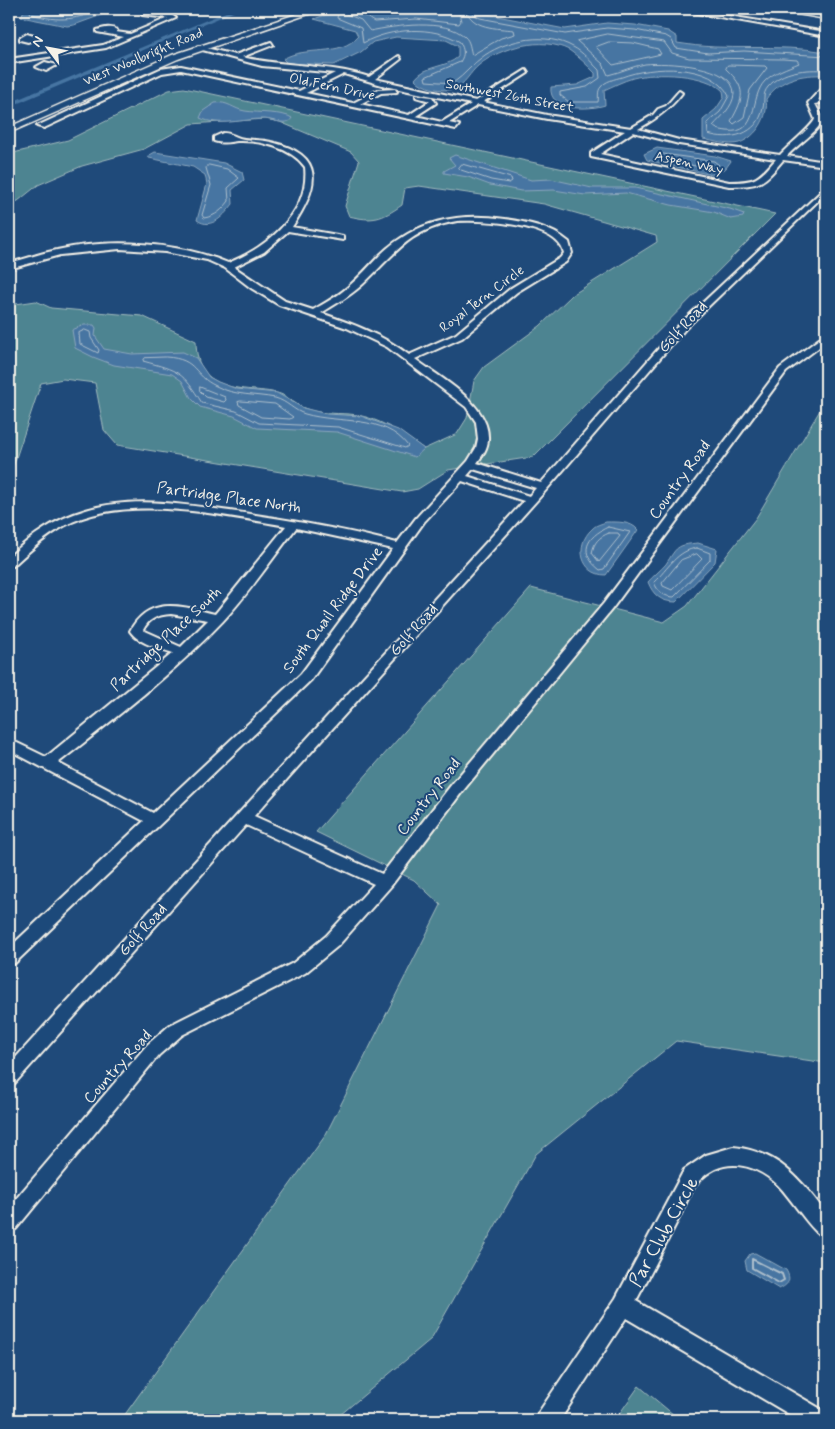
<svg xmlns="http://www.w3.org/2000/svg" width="835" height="1429" viewBox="0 0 835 1429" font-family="Mynerve,sans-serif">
<rect width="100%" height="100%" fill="#1f4a7a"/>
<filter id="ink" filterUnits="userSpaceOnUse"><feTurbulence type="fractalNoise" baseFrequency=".02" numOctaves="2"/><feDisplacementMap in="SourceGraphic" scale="10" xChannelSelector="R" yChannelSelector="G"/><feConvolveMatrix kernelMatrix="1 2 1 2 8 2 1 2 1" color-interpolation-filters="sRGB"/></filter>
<g filter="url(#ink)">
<g fill="#4e8491" stroke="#a1babc">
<path d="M184 88 775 214 533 457 448 470 418 489 402 492 117 445 104 430 95 383 63 379 41 383 9 479V305L36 301 51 308 142 316 196 341C196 354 199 370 211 378 231 392 255 388 277 393 287 395 294 404 304 408 319 414 333 413 349 414 377 416 401 433 424 449L457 434 467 418 474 381 484 367 540 326 572 295 657 242 656 236 544 204 419 186 405 188 402 205C382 219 373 222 349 216L345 206 359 161 351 152 280 122 265 119 191 124 144 149 82 166 38 185 18 201 9 204V154L68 140 169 90Z"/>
<path d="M826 400V1063L676 1041 536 1154 431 1339 334 1420H121L325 1136 441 905 414 880 316 832 531 588 664 622 687 606 756 518Z"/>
<path d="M639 1386 680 1420H615Z"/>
</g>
<g fill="#4675a2" stroke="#8ca7be">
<path d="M28 9H118L74 25 67 26 21 17 24 10Z"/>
<path d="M341 9H473L481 13 565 29 607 23 635 25 668 31 677 37V43C726 52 777 43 826 52V75C801 74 781 78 766 99 769 116 757 137 739 143 729 146 713 141 703 139V120L716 109 724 97 723 91C706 73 656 72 633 78 623 81 613 86 604 90L605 105C590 110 548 112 551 87L577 85 595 77V73C587 65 578 56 569 50 542 36 501 47 479 65 470 72 465 85 454 89 443 92 422 88 415 79 425 65 446 68 458 57V46L446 40 396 37 373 42 361 52 334 65 287 63 283 59C306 45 340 58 358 36L355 30 314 19Z"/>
<path d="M215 103C228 101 233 109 245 111 257 113 284 112 292 118 290 121 290 121 286 122 278 123 271 119 263 119 243 119 219 127 200 118L203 111Z"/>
<path d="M657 148 715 156 731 161 726 168 712 175 647 160 644 154Z"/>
<path d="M155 152 224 163 242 172 244 180 232 190 233 204C225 214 212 231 197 220L207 184 205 175 193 167 149 158 148 156Z"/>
<path d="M455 155 531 180 551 179 592 188H635L730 209 744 214 743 217 731 219 714 212 671 205 626 193 585 195 554 190 521 191 490 185 468 177 444 173V171L455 165 449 158Z"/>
<path d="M84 325H94L96 328 95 336 104 349 132 354 183 352 196 358 209 377 218 382 237 389 277 393 303 408 327 414 361 416 398 430 424 449 415 457 337 432 257 428 234 416 200 407 191 398 182 381 172 374 114 365 93 357 75 348 72 330Z"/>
<path d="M606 522C617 522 631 521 638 530L606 575C581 575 574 545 592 529 595 525 601 524 606 522Z"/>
<path d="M698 543 717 549 715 562 676 602C661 602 653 595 648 582 653 576 661 570 666 564 677 547 676 545 698 543Z"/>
<path d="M755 1253 786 1270C792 1280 788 1285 779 1289L747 1270 745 1261 750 1254Z"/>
</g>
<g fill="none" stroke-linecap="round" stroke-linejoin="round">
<g stroke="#aebfcc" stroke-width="1">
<path d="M29 9 31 14C62 23 75 19 105 9"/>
<path d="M36 9 67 15 87 9"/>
<path d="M339 9 337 18 361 28 363 43C391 28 432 25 460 42 464 50 465 54 460 62L425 77 426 81 453 83C465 75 473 63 485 55 509 39 547 32 573 47 583 52 591 62 599 70L600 78 587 87 560 92V95L569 102H598C599 97 597 91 601 87 605 81 615 79 622 77 651 66 713 62 729 96L720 112 707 123 708 134C730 141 758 135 763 108 765 100 762 94 768 87 782 70 806 69 826 70"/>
<path d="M346 9V14L361 20 370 31C394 26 446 18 465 37 470 41 470 49 472 55L501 38 515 34 514 30C497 28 471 29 466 9"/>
<path d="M354 9 374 22 416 19 459 24 461 21 458 9"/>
<path d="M472 9 473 14 480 18 565 34 607 28 635 30 666 36 671 39 676 48 708 53 744 51 826 56"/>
<path d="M608 34 664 42 672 53 689 58 783 59 797 60 799 63C787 68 774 72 765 81 749 97 760 135 727 131 721 130 717 130 713 126 721 117 733 107 734 94 735 64 665 62 645 64 633 66 621 72 608 75L603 64 577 41Z"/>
<path d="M609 42 633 43 658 49 661 54 613 65 596 47Z"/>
<path d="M728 65 765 66 767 68 750 90 744 117 734 124 731 121C744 98 747 88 726 69Z"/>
<path d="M663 154 714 161 719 165 710 169 662 159 660 156Z"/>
<path d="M462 164 511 178 512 181 509 183 491 180 461 170 459 168Z"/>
<path d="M209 165 227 169 239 178 228 188 229 201C222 210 216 216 204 218L202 215 211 185 206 168Z"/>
<path d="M85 330 90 332 91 338 99 350 98 353 80 344 79 333Z"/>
<path d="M166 357C199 359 192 375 216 386 235 396 255 394 275 398 287 401 294 411 305 414 339 424 384 414 408 446L405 448 338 427 259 423 236 411 202 403C182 371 179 371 143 361L145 358Z"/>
<path d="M200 387 225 397 226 400 224 402 206 397 200 391Z"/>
<path d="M241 401 275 404 293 417 290 419 261 417 239 405 238 402Z"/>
<path d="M608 527 630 532 604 569 600 570C578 553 586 537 608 527Z"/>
<path d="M609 533H618L620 536 599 562 592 553C594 542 599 537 609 533Z"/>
<path d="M697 548 710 553V560L674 597C664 597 657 591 654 582 668 569 677 550 697 548Z"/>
<path d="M697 554 702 559 672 590 663 586 662 583 681 560Z"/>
</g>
<path stroke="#aebfcc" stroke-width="2" d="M752 1259 782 1274 784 1280 779 1283 752 1268Z"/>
<path fill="#4675a2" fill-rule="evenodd" d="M233 9H240L9 107V103Z"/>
<g stroke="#f4f1e8" stroke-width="4">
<g id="minor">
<path d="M675 9H687L826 32V36Z"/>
<path d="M821 9H826V11L822 10Z"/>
<path d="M154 10 170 14 176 18 106 48 9 63V59L103 45 124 37 97 32V30C104 28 111 26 117 30L116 32 130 34 168 18 142 15Z"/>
<path d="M27 34 37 37 38 38 28 42 20 40V38Z"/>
<path d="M271 42 273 45 242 57C284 67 328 64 369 77L399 56 401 59 375 79 476 101 526 70 528 73 483 102 547 115 631 128 653 115 658 109 666 106 679 91 682 93C670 109 656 119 638 129L679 140 780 155C788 146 813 126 815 119L808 103 819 91 826 88V92L818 100 826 98V102L815 104 823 119C819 131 797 145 787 156L826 162V166L783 160C763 184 761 186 729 186L591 157V153L625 131 547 119 478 105 449 123 459 125 456 129 181 70 162 73 44 128 37 126 160 69 181 66 299 91 335 73 262 66 195 48 198 46 235 55ZM344 74 389 87 471 104 442 122 416 116 436 103 432 97 416 95V97L430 101 409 115 360 104 381 93 397 92 395 89 378 90 353 103 306 93ZM633 132 679 144 776 159C759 179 756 182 729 182L600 154Z"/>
<path d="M45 62 57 65 46 71 36 67Z"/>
<path d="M9 122 20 127 16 129 9 126Z"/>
<path d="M223 133C229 133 232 135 237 137 246 141 261 139 271 142 327 155 319 187 292 227L343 236V240L288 231 264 252 234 267 285 301 313 310C325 303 338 296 348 287 360 277 370 265 381 254 416 221 457 212 505 219 527 222 551 227 569 242L572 253 566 262 517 292 462 338 415 359C440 378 490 404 488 439 488 448 482 456 477 463L541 483 680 324 826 187V193L686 328 547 489 254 816 382 874 452 784 604 603 780 368 823 336 826 335V342L786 372 612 609 462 792 391 886 338 946 305 973 182 1035 159 1055 16 1229 9 1232V1207L147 1045 170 1025 293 963 326 936 374 884 246 825 15 1083 9 1085V1065L524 501 462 481 424 522 311 680 15 963 9 965V948L144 821 9 750V739L46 757 173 653C159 648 139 644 130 631 149 595 182 606 215 614L286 526C221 515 125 493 64 526 45 537 29 551 13 566L9 567V557C32 535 55 519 86 510 134 495 188 505 237 512 291 520 344 529 397 543L416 518 468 461 476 448 478 439 476 422 466 407 387 347 347 328 279 305 251 288 225 268 207 260 165 252 120 249 60 255 9 269V263C25 259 41 253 57 250 110 238 178 242 228 263 266 248 310 213 305 167 292 148 260 140 237 141 229 142 223 144 214 141V137ZM457 221C482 220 557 223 564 253L560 258 511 288 456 334 409 355C383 335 353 324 321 313 336 304 350 296 363 284 396 253 408 230 457 221ZM473 469 536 488 529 496 467 476ZM296 528 393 549 301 674 153 813 58 763C115 718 173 674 223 621 250 592 272 559 296 528ZM171 614 208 620 181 647 143 630C149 618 158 615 171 614Z"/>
<path d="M733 1147C778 1151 800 1179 826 1213V1239C813 1234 791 1198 778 1185 755 1163 722 1155 698 1182 690 1191 685 1206 680 1216 665 1245 651 1273 636 1301L826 1412V1420H799L626 1318 560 1420H536L539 1412 616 1298 684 1170 706 1155Z"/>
</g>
</g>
<g stroke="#f4f1e8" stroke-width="3">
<g id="major">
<path d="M312 9H323L178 59 9 133V127L172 55Z"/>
<path d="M769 9H786L826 15V19Z"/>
</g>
</g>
<use href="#minor" fill="#1f4a7a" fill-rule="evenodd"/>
<use href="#major" fill="#1f4a7a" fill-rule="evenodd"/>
</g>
</g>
<g text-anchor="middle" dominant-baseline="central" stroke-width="4" stroke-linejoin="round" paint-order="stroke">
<g font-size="14" fill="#f4f1e8" stroke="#1f4a7a">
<text transform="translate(143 57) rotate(-23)">West Woolbright Road</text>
<text transform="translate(332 87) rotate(12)">Old Fern Drive</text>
<text transform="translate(510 96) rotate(11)">Southwest 26th Street</text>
<text transform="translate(689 163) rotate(12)">Aspen Way</text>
<text transform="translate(482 299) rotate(-37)">Royal Tern Circle</text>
</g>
<g font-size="16" fill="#f4f1e8" stroke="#1f4a7a">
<text transform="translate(683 327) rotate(-47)">Golf Road</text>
<text transform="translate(680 480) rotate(-54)">Country Road</text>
<text transform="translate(229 498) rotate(8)">Partridge Place North</text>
<text transform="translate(333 610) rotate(-53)">South Quail Ridge Drive</text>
<text transform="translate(414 630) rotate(-48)">Golf Road</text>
<text transform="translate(166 639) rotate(-43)">Partridge Place South</text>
<text transform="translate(429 797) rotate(-52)">Country Road</text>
<text transform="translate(143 930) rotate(-48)">Golf Road</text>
<text transform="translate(118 1067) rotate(-48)">Country Road</text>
</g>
<g font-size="19" fill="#f4f1e8" stroke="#1f4a7a">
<text transform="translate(664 1232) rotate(-61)">Par Club Circle</text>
</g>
</g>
<rect width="835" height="1429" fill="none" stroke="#1f4a7a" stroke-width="30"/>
<rect x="15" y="15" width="805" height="1399" fill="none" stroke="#f4f1e8" stroke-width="2" filter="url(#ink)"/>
<g transform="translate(48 48) rotate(302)" stroke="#1f4a7a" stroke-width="4" paint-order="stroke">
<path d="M0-4L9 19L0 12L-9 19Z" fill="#f4f1e8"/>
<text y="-8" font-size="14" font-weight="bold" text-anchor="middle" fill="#f4f1e8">N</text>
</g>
</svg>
